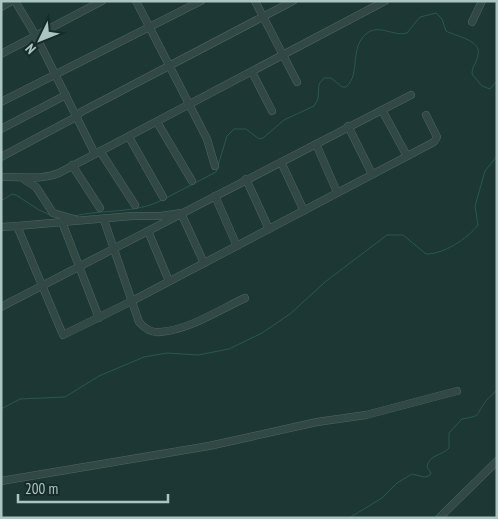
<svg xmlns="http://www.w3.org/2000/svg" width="498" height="519" viewBox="0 0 498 519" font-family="'PT Sans Narrow',sans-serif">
<rect width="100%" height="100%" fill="#1d3734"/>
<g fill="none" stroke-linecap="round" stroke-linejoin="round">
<g stroke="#295851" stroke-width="1">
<path d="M166 198 216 172 227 136 234 129H246L259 139 263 138 284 120 314 106 318 99 319 84 324 78H331L342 87H346C361 74 349 49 366 34 379 23 393 37 407 33L420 17 436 13 442 19 446 31C455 36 482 40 478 55 477 62 472 66 472 74L482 86 490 89 497 81"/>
<path d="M1 201 12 194 16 195 39 210 52 216"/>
<path d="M74 216C103 209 136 214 162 200"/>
<path d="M1 409 20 399 65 397 99 376 144 357 167 353 198 355 229 349 262 333 290 314 325 282 387 235H403L426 254C444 254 467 239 478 225L475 206 485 171 497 156"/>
<path d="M349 518 382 498 397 483 412 474 424 477 429 476 431 473 427 467C429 454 442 456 449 448V433L462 419C484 415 474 416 486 401 489 397 493 394 497 390"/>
</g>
<g stroke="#4f6663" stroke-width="8">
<g id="minor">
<path d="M15 1 36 36 95 154"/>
<path d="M136 1 207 139 215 166"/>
<path d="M255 1 297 82"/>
<path d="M1 7 12 1"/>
<path d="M472 22 482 1"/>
<path d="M1 54 102 1"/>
<path d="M252 72 272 111"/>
<path d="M1 102 201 1"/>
<path d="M382 110 407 156"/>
<path d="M157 122 192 181"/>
<path d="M348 126 372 174"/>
<path d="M1 129 66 95"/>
<path d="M129 137 163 197"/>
<path d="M316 144 337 192"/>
<path d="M100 151 135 205"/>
<path d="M1 157 76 117 81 112 293 1"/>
<path d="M281 162 304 211"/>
<path d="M72 165 100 208"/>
<path d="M1 177C21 176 39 181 59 173L385 1"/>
<path d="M246 179 269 229"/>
<path d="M25 180 36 187 53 213 74 219"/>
<path d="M215 196 237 246"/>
<path d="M104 220 139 322C144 328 152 333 160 332 189 330 219 310 245 298"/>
<path d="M62 222 99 318"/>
<path d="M17 226 132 216H161L181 213 204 263"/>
<path d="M1 227 17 226 63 335 132 301 434 142 437 137 426 115"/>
<path d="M148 231 169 281"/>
<path d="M1 307 411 95"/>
<path d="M1 481 209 446 317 422 366 415 457 391"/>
<path d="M439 518 497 461"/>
</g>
</g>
<use href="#minor" stroke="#314845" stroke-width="7"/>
</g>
<rect width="498" height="519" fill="none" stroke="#abc5c3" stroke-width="5"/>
<g transform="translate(40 40) rotate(227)" stroke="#172c29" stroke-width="4" paint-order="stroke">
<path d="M0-4L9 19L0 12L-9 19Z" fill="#abc5c3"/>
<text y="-8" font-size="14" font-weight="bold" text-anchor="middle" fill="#abc5c3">N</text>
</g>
<path d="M18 494v8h150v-8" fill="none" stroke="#abc5c3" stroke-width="2.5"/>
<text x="25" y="494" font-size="15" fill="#abc5c3" stroke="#172c29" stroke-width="4" paint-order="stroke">200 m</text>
</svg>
